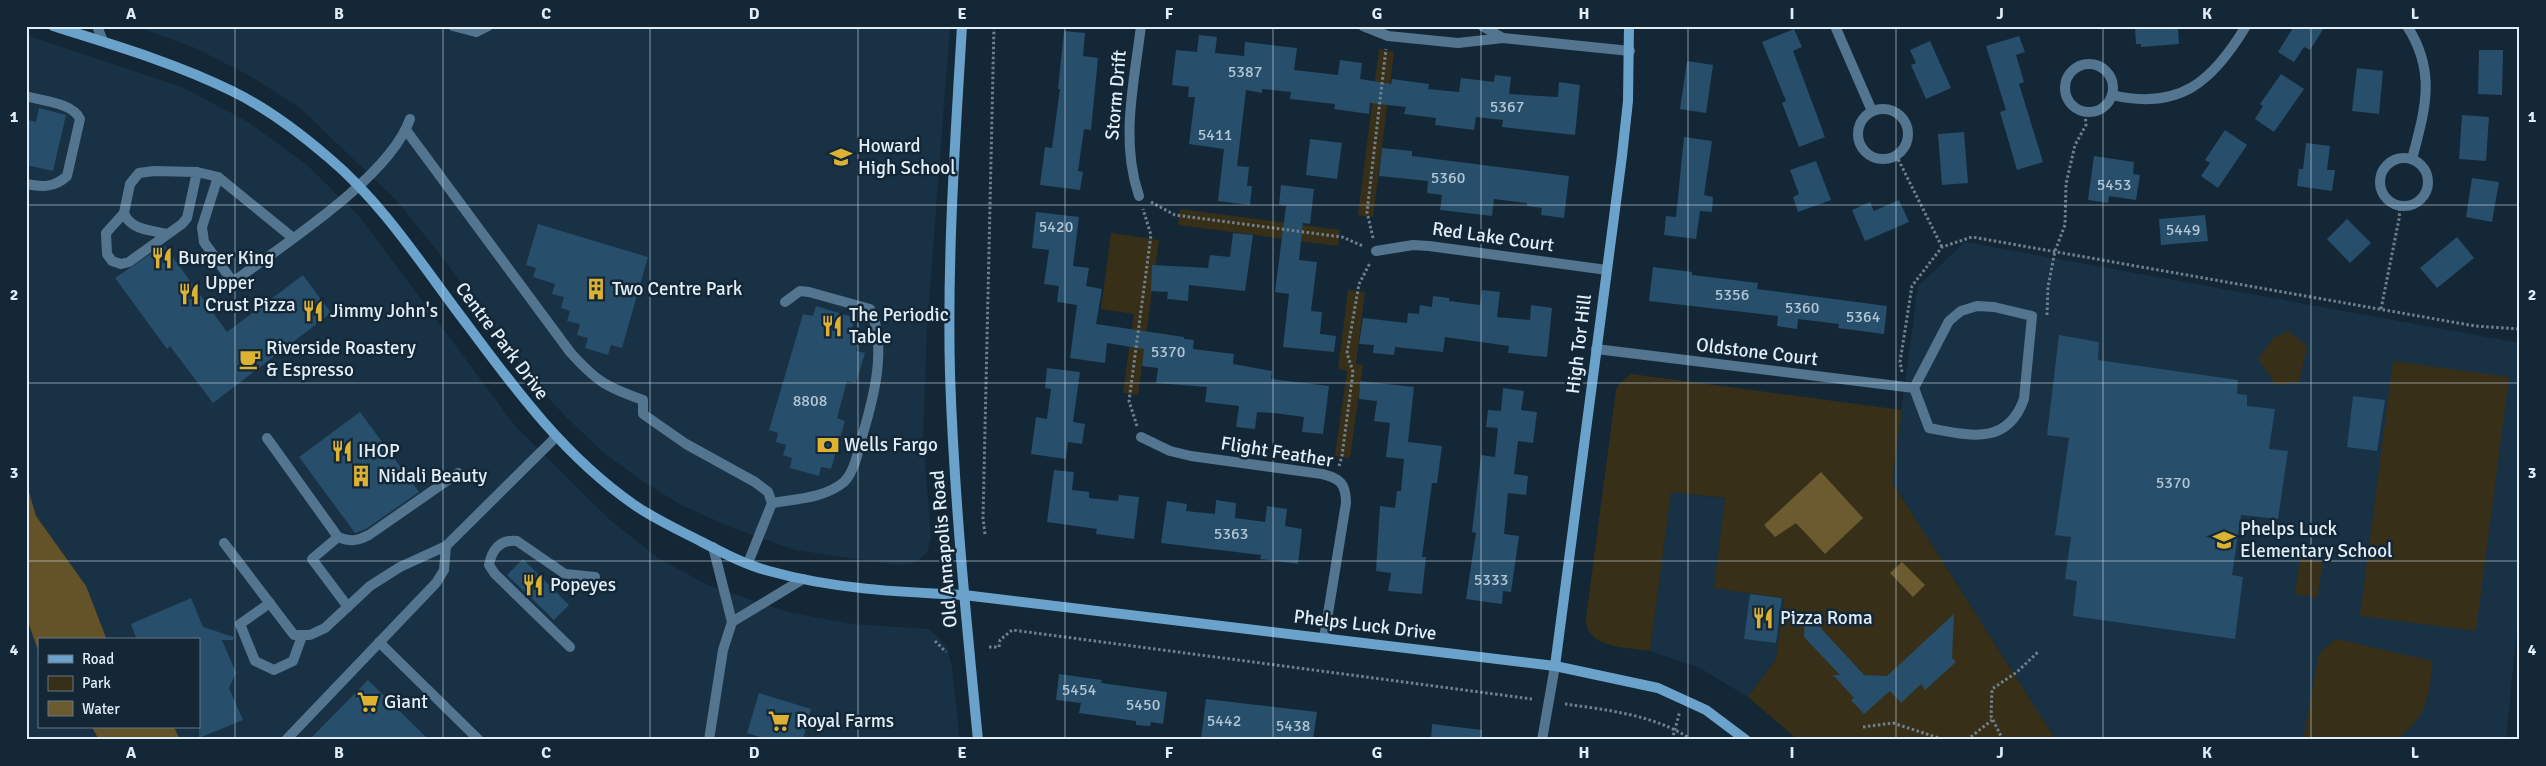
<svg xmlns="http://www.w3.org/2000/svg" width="2546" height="766" viewBox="0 0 2546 766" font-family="Signika,sans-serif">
<rect width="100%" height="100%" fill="#142736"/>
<g fill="#183144" fill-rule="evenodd">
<path d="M135 26H950L927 328 923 437 931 538 927 552 915 563 897 565 795 550 733 528 683 506 642 481 604 453 566 417 534 382 439 253 395 199 299 107 250 76 195 48Z"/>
<path d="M26 35 182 87 248 122 307 165 360 217 516 427 609 519 658 558 708 585 788 612 852 624 928 629 939 638 948 650 952 668 960 740H26ZM39 640H199V727H39Z"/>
<path d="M1965 242 2520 343V597L2506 740H2056L1892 482 1918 286Z"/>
<path d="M1671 491 1726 499 1714 588 1784 598 1776 659 1748 697 1698 667 1650 651Z"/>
</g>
<g fill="#382f18">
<path d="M1379 49 1394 52 1373 217 1358 215Z"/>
<path d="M1180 209 1340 230 1338 246 1178 225Z"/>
<path d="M1111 233 1159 240 1138 395 1123 393 1134 314 1101 309Z"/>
<path d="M1348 290 1365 292 1356 364 1363 365 1350 458 1335 456 1347 371 1338 369Z"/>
<path d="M2288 331 2307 346 2299 382 2276 385 2258 359 2273 338Z"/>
<path d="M2393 361 2509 377 2476 631 2360 616Z"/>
<path d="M1631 374 1902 410 1892 482 2056 740H1798L1748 697 1776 659 1784 598 1714 588 1725 498 1671 492 1650 651C1628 647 1586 649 1586 619L1616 390 1619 384Z"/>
<path d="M2300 558 2323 562 2317 598 2295 594Z"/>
<path d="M2336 639 2432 661C2430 696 2426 721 2394 740H2303L2319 653Z"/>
</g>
<g fill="#645328">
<path d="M26 482 36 516 86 586 107 640H39V653L26 616Z"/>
<path d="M92 727H174L180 740H99Z"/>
</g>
<g fill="#6c5b30">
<path d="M1821 472 1863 518 1825 554 1796 523 1775 537 1764 525Z"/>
<path d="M1902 562 1925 585 1913 597 1890 573Z"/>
</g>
<g fill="#274e6a">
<path d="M2135 26H2178L2179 44 2141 47V44H2136Z"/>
<path d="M2294 26H2325L2310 50 2304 47 2294 62 2278 52Z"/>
<path d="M1794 29 1802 47 1793 51 1825 137 1799 147 1782 103 1786 101 1762 42Z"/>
<path d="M1064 31 1085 33 1083 56 1098 58 1091 130 1084 129 1078 171 1083 172 1080 190 1040 185 1045 147 1052 148 1060 89H1058Z"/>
<path d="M1199 35 1217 37 1215 53 1244 56 1245 42 1297 48 1294 70 1338 75 1340 60 1362 63 1360 79 1391 84 1392 79 1429 84 1428 89 1459 92 1461 78 1494 82 1495 75 1511 77 1509 94 1558 97 1559 82 1580 85 1575 135 1502 127 1503 120 1476 117 1474 130 1435 125 1436 118 1404 114 1406 107 1370 103 1369 114 1334 109 1335 104 1290 99 1291 92 1262 89V93L1246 90 1237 166 1249 167 1247 186H1252L1250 205 1218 201 1224 149 1189 144 1195 97H1188L1189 87 1172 85 1176 50 1197 52Z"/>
<path d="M2019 36 2025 52 2016 55 2024 82 2019 84 2043 162 2017 170 2000 112 2006 110 1986 46Z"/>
<path d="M1930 41 1951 88 1926 99 1911 65 1916 63 1910 50Z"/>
<path d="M2479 50H2503L2502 95 2478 94Z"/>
<path d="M1687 61 1713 65 1706 113 1680 109Z"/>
<path d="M2357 68 2383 71 2379 114 2352 111Z"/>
<path d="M2281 74 2304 89 2274 132 2255 119 2263 106 2260 104Z"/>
<path d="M39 108 66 115 53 171 26 165V132L29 120 36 122Z"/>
<path d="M2462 115 2489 117 2486 161 2459 159Z"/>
<path d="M2225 130 2247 145 2218 188 2201 176 2210 163 2205 160Z"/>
<path d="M1964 132 1968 183 1942 185 1938 134Z"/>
<path d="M1684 137 1712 141 1704 195 1713 197 1712 212 1700 211 1696 239 1664 235 1666 216 1676 217Z"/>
<path d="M1310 139 1342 143 1337 179 1306 175Z"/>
<path d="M2306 143 2330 146 2327 170H2335L2332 191 2297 186 2299 169H2303Z"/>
<path d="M1382 148 1412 151V156L1569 176 1564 218 1541 215 1542 208 1527 206V203L1494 199 1492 216 1440 210 1442 195 1427 193 1428 181 1379 176Z"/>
<path d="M2094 156 2134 162 2133 174 2140 175 2136 200 2109 196 2108 203 2088 200Z"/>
<path d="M1816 161 1831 200 1798 212 1793 197 1799 194 1790 170Z"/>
<path d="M2472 178 2499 182 2492 222 2466 217Z"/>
<path d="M1281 185 1314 189 1310 224 1303 223 1299 260 1317 262 1311 311 1322 312 1320 334 1336 336 1334 352 1283 347 1289 294 1275 292 1286 206 1279 205Z"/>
<path d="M1899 200 1909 222 1865 241 1852 210 1870 202 1874 211Z"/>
<path d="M1036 212 1079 217 1073 266 1089 268 1086 286 1102 289 1096 324 1184 337V339L1194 340 1193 349 1234 354 1233 364 1272 371 1271 379 1329 386 1323 434 1302 432 1304 417 1274 413 1257 412 1255 429 1236 427 1239 406 1205 402 1207 387 1156 383 1158 368 1142 366 1144 349 1107 343 1105 363 1070 358 1077 305 1057 302 1059 286 1044 284 1049 250 1032 248Z"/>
<path d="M2205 215 2208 241 2161 245 2159 219Z"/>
<path d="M2347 219 2371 243 2350 263 2327 239Z"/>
<path d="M538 224 648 257 622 348 611 345 608 355 585 348 588 338 577 335 580 324 567 321 570 311 561 308 564 297 552 294 555 284 533 277 536 268 526 265Z"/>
<path d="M1233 233 1253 235 1245 291 1189 285 1188 301 1167 299 1168 292 1151 291 1152 265 1208 268 1210 255 1230 257Z"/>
<path d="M2457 237 2474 258 2437 288 2420 268Z"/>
<path d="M164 245 227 332 303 275 331 313 213 403 170 346 167 349 115 278Z"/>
<path d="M1653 267 1692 272V275L1758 283 1757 289 1887 306 1884 334 1838 328 1839 324 1798 319 1797 329 1777 326 1778 316 1649 301Z"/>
<path d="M1482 290 1500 292 1497 317 1530 320 1531 305 1552 308 1547 357 1508 353 1509 346 1445 337 1443 352 1395 347 1394 355 1373 353 1374 345 1359 344 1363 318 1407 323 1408 313 1419 314 1420 305 1432 307 1433 296 1449 298V301L1480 305Z"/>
<path d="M816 306 855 318 852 328 862 331 856 351 865 353 856 383 847 381 837 418 845 421 831 469 821 467 819 476 790 468 792 458 783 455 786 445 776 442 778 433 769 430 803 314 813 316Z"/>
<path d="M2059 335 2099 342 2098 360 2238 380 2237 394 2247 395V406L2275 409 2269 449 2288 451 2278 519 2241 515 2232 575 2243 577 2235 639 2073 616 2077 581 2065 579 2071 537 2055 535 2069 438 2047 435Z"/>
<path d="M1047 368 1080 372 1073 422 1085 424 1082 444 1068 442 1066 459 1031 454 1036 417 1047 419 1051 389 1045 388Z"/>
<path d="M1360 381 1414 387 1408 442 1442 446 1437 483H1432L1422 557H1426L1422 594 1388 591 1391 573 1376 571 1380 506 1395 508 1397 491H1401L1404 459 1386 457 1390 423 1374 421 1377 401 1359 399Z"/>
<path d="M1503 388 1524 391 1521 410 1537 412 1533 443 1518 441 1514 474 1528 476 1526 495 1508 493 1504 534 1519 536 1511 592 1503 591 1502 604 1466 599 1476 533 1472 532 1481 455 1495 457 1498 428 1486 427 1488 410 1501 411Z"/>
<path d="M2353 396 2385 400 2377 451 2347 447Z"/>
<path d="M360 412 419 492 366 529 355 533 299 457Z"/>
<path d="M1054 470 1074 472 1072 490 1089 492V498L1118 501 1119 495 1139 497 1134 539 1096 534 1097 529 1047 522Z"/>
<path d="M1216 500 1236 503 1235 518 1265 522 1267 506 1287 509 1285 526 1302 529 1298 564 1260 559 1261 555 1161 543 1167 501 1187 504 1186 511 1215 514Z"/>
<path d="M523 559 569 605 554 620 507 575Z"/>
<path d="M1750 594 1782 598 1776 643 1744 639Z"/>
<path d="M191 598 203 627 234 637 233 640H222L236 673 229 688 243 720 199 738V640H137L131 624Z"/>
<path d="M1805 611 1864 675 1887 676 1954 614 1952 658 1956 662 1925 690 1921 684 1901 703 1890 691 1864 714 1851 700 1854 698 1833 675H1840L1804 637Z"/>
<path d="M1059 674 1102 680 1101 683 1167 692 1163 724 1151 722 1150 726 1136 725V721L1079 713 1081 703 1056 700Z"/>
<path d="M368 680 429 740H309Z"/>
<path d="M759 693 811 709 803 740H770L747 733Z"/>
<path d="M1206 699 1317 712 1313 740 1201 738Z"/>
<path d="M1432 724 1482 730V740H1431Z"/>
</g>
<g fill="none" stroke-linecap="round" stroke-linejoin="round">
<g stroke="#70808d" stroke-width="3" stroke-dasharray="2.5 2.5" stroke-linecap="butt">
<path d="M1896 155 1942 247"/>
<path d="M1151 202 1175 215 1342 237 1363 246"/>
<path d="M1373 238 1367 212 1386 49"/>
<path d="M2381 309 2399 219 2400 206"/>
<path d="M2047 315 2048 287 2055 251 2065 225 2066 184 2075 145 2086 125 2085 111"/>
<path d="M1902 372 1900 362 1912 286 1942 247 1972 237 2475 326 2520 329"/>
<path d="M1137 426 1129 401 1151 235 1143 209"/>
<path d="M1339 466 1342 456 1353 372 1347 353 1359 284 1370 263"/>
<path d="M985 534 983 519 994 26"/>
<path d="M935 641 946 652"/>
<path d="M989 647H999L1000 640 1012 630 1532 699"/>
<path d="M1565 704C1607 710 1656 715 1692 740"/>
<path d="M1863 727 1893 723 1945 740"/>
<path d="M1672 740 1680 711"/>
<path d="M1967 740 1992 720"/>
<path d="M2003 740 1991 716 1992 689 2017 672 2039 651"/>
</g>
<g stroke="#53758f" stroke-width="10">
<path d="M97 26 103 41"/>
<path d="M453 26 476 32 488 26"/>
<path d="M26 96C42 101 73 103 80 119L67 176C54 188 42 187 26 184"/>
<path d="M406 130 570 352C596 381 606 387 643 400V414L686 444 755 482 768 492 772 503 748 563"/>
<path d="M197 172 187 218 182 224 129 262 121 264 112 261 107 254 106 233 124 213 130 184 139 173 154 171 197 172 218 177 293 238"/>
<path d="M218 177 202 227 204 242 233 282C283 245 390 177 410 119"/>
<path d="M124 213C130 230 151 230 167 234"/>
<path d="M1977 306 1994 307 2032 316 2024 399C2007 447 1968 435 1929 428L1914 388 1949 321 1961 311Z"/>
<path d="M267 438 338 537C351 542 357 541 369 535L458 473"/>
<path d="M772 503C796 499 825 498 844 482 854 472 858 453 861 440 873 401 888 347 870 309L809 292 800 291 785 302"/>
<path d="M338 537 312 559 348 607"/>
<path d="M224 543 294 635H310L325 628 370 586 400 567 446 546 556 437"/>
<path d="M270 603 240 624 255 661 274 670 293 661 302 636"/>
<path d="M732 622 803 579"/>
<path d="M379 642 479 740"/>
<path d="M570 647 495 574 489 565C492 549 501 539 517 541L565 574 595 577"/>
<path d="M286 740 436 583 444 570 446 546"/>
<path d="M709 740 723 650 732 622 713 547"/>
</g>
<g stroke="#53758f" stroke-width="10">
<path d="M1363 26 1388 36 1458 43 1503 38 1630 51"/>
<path d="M1482 26 1503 38"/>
<path d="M1835 26 1872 111"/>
<path d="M2407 26C2437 72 2425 110 2412 159"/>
<circle cx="2089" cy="88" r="24"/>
<path d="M2112 95C2180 111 2213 81 2246 26"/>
<circle cx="1883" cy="134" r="25"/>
<circle cx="2404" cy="182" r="24"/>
<path d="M1139 196C1120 140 1134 84 1141 26"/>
<path d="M1376 251 1413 245 1429 246 1607 270"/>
<path d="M1596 349 1914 388"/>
<path d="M1141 437 1170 451 1191 456 1322 474C1340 478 1346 484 1346 503L1324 638"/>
<path d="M1542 740 1555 666"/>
</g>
<g stroke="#6ba2cc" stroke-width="10">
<path d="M53 26C114 45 175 63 232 91 267 108 300 133 329 158 385 205 425 270 469 327 517 392 566 457 633 504 654 519 679 530 702 542 723 553 746 565 769 571 833 589 898 592 964 595L1555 666 1658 688 1706 710 1746 740"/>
<path d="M962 26C955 142 947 258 950 374 954 496 966 618 978 740"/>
<path d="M1555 666 1622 156 1628 101 1629 26"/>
</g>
</g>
<path fill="none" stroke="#e1edf7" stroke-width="1" stroke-opacity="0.55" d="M235 26V740M443 26V740M650 26V740M858 26V740M1065 26V740M1273 26V740M1481 26V740M1688 26V740M1896 26V740M2103 26V740M2311 26V740M26 205H2520M26 383H2520M26 561H2520"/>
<defs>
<g id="school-bare" transform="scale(1.725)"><path d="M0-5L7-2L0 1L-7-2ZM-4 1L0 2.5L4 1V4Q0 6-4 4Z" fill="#ddb233" stroke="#142736" stroke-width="2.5" paint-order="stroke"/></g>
<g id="restaurant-bare" transform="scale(1.725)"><path d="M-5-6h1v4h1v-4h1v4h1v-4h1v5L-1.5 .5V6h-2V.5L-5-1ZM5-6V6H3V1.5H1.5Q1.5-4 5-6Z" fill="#ddb233" stroke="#142736" stroke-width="2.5" paint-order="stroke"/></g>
<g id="building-bare" transform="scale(1.725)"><path d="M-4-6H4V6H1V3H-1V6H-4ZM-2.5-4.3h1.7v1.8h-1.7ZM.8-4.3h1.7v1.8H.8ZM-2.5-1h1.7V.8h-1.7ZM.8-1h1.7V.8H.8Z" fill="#ddb233" stroke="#142736" stroke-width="2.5" paint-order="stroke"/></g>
<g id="cafe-bare" transform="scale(1.725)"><path d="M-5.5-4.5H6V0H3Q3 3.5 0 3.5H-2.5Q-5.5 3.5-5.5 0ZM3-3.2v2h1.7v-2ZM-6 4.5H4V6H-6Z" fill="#ddb233" stroke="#142736" stroke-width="2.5" paint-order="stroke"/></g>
<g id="bank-bare" transform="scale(1.725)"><path d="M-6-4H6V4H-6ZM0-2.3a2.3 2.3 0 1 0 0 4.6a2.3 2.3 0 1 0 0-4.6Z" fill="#ddb233" stroke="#142736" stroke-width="2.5" paint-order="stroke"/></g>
<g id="supermarket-bare" transform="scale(1.725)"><path d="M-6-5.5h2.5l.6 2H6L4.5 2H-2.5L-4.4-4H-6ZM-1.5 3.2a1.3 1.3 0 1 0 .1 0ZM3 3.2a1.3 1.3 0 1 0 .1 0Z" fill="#ddb233" stroke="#142736" stroke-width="2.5" paint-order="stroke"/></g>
</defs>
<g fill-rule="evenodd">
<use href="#school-bare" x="841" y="157"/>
<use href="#restaurant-bare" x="162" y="258"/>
<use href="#building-bare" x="596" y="289"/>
<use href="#restaurant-bare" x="189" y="294"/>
<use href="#restaurant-bare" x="313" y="311"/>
<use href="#restaurant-bare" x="832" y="326"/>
<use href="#cafe-bare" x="250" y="359"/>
<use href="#bank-bare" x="828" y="445"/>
<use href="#restaurant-bare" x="342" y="451"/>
<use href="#building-bare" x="361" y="476"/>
<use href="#school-bare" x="2224" y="540"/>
<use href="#restaurant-bare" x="533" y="585"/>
<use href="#restaurant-bare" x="1763" y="618"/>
<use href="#supermarket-bare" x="368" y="702"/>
<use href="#supermarket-bare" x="779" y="721"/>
</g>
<g text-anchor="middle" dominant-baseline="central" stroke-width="5" stroke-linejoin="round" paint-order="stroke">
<g font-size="16" fill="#b2c5d4">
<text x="1245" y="72">5387</text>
<text x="1507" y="107">5367</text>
<text x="1215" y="135">5411</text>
<text x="1448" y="178">5360</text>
<text x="2114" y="185">5453</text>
<text x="1056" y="227">5420</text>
<text x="2183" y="230">5449</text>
<text x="1732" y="295">5356</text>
<text x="1802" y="308">5360</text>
<text x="1863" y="317">5364</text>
<text x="1168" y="352">5370</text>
<text x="810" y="401">8808</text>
<text x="2173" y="483">5370</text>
<text x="1231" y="534">5363</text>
<text x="1491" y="580">5333</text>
<text x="1079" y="690">5454</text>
<text x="1143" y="705">5450</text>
<text x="1224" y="721">5442</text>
<text x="1293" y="726">5438</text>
</g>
<g font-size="19" fill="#e1edf7" stroke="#142736">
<text transform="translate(1116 95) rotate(-85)">Storm Drift</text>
<text transform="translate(1493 237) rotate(8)">Red Lake Court</text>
<text transform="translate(502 341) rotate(53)">Centre Park Drive</text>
<text transform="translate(1579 344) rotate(-83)">High Tor Hill</text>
<text transform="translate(1757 352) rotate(7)">Oldstone Court</text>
<text transform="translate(1277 452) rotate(9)">Flight Feather</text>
<text transform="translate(944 549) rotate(-95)">Old Annapolis Road</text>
<text transform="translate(1365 625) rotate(7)">Phelps Luck Drive</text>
</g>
<g font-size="19" fill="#e1edf7" stroke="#142736" text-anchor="start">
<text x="858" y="146">Howard<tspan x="858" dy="22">High School</tspan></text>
<text x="178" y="258">Burger King</text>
<text x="205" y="283">Upper<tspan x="205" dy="22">Crust Pizza</tspan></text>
<text x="612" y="289">Two Centre Park</text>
<text x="330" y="311">Jimmy John's</text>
<text x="849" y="315">The Periodic<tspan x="849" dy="22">Table</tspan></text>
<text x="266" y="348">Riverside Roastery<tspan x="266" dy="22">&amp; Espresso</tspan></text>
<text x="844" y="445">Wells Fargo</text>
<text x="358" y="451">IHOP</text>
<text x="378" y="476">Nidali Beauty</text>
<text x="2240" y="529">Phelps Luck<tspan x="2240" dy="22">Elementary School</tspan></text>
<text x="550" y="585">Popeyes</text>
<text x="1780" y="618">Pizza Roma</text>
<text x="384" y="702">Giant</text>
<text x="796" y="721">Royal Farms</text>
</g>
</g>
<rect width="2546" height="766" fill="none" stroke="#142736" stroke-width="55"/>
<rect x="38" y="638" width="162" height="90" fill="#142736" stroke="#667683"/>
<rect x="48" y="655" width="25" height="8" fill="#6ba2cc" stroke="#667683"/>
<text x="82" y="664" font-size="15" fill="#e1edf7">Road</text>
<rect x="48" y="676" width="25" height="15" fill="#382f18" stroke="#667683"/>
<text x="82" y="688" font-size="15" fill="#e1edf7">Park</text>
<rect x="48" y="701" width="25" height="15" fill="#6c5b30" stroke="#667683"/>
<text x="82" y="714" font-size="15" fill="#e1edf7">Water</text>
<rect x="28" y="28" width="2490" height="710" fill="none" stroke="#e1edf7" stroke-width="2"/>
<g font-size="16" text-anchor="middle" font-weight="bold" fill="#e1edf7">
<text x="131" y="19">A</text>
<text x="339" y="19">B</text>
<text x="546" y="19">C</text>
<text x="754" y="19">D</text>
<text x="962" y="19">E</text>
<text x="1169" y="19">F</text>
<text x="1377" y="19">G</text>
<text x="1584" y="19">H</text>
<text x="1792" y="19">I</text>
<text x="2000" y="19">J</text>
<text x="2207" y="19">K</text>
<text x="2415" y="19">L</text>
<text x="14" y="122">1</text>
<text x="2532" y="122">1</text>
<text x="14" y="300">2</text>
<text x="2532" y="300">2</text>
<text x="14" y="478">3</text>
<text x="2532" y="478">3</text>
<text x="14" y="655">4</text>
<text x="2532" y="655">4</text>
<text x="131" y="758">A</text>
<text x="339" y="758">B</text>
<text x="546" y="758">C</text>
<text x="754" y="758">D</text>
<text x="962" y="758">E</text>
<text x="1169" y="758">F</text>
<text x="1377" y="758">G</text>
<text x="1584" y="758">H</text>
<text x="1792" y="758">I</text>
<text x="2000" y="758">J</text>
<text x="2207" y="758">K</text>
<text x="2415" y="758">L</text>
</g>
</svg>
